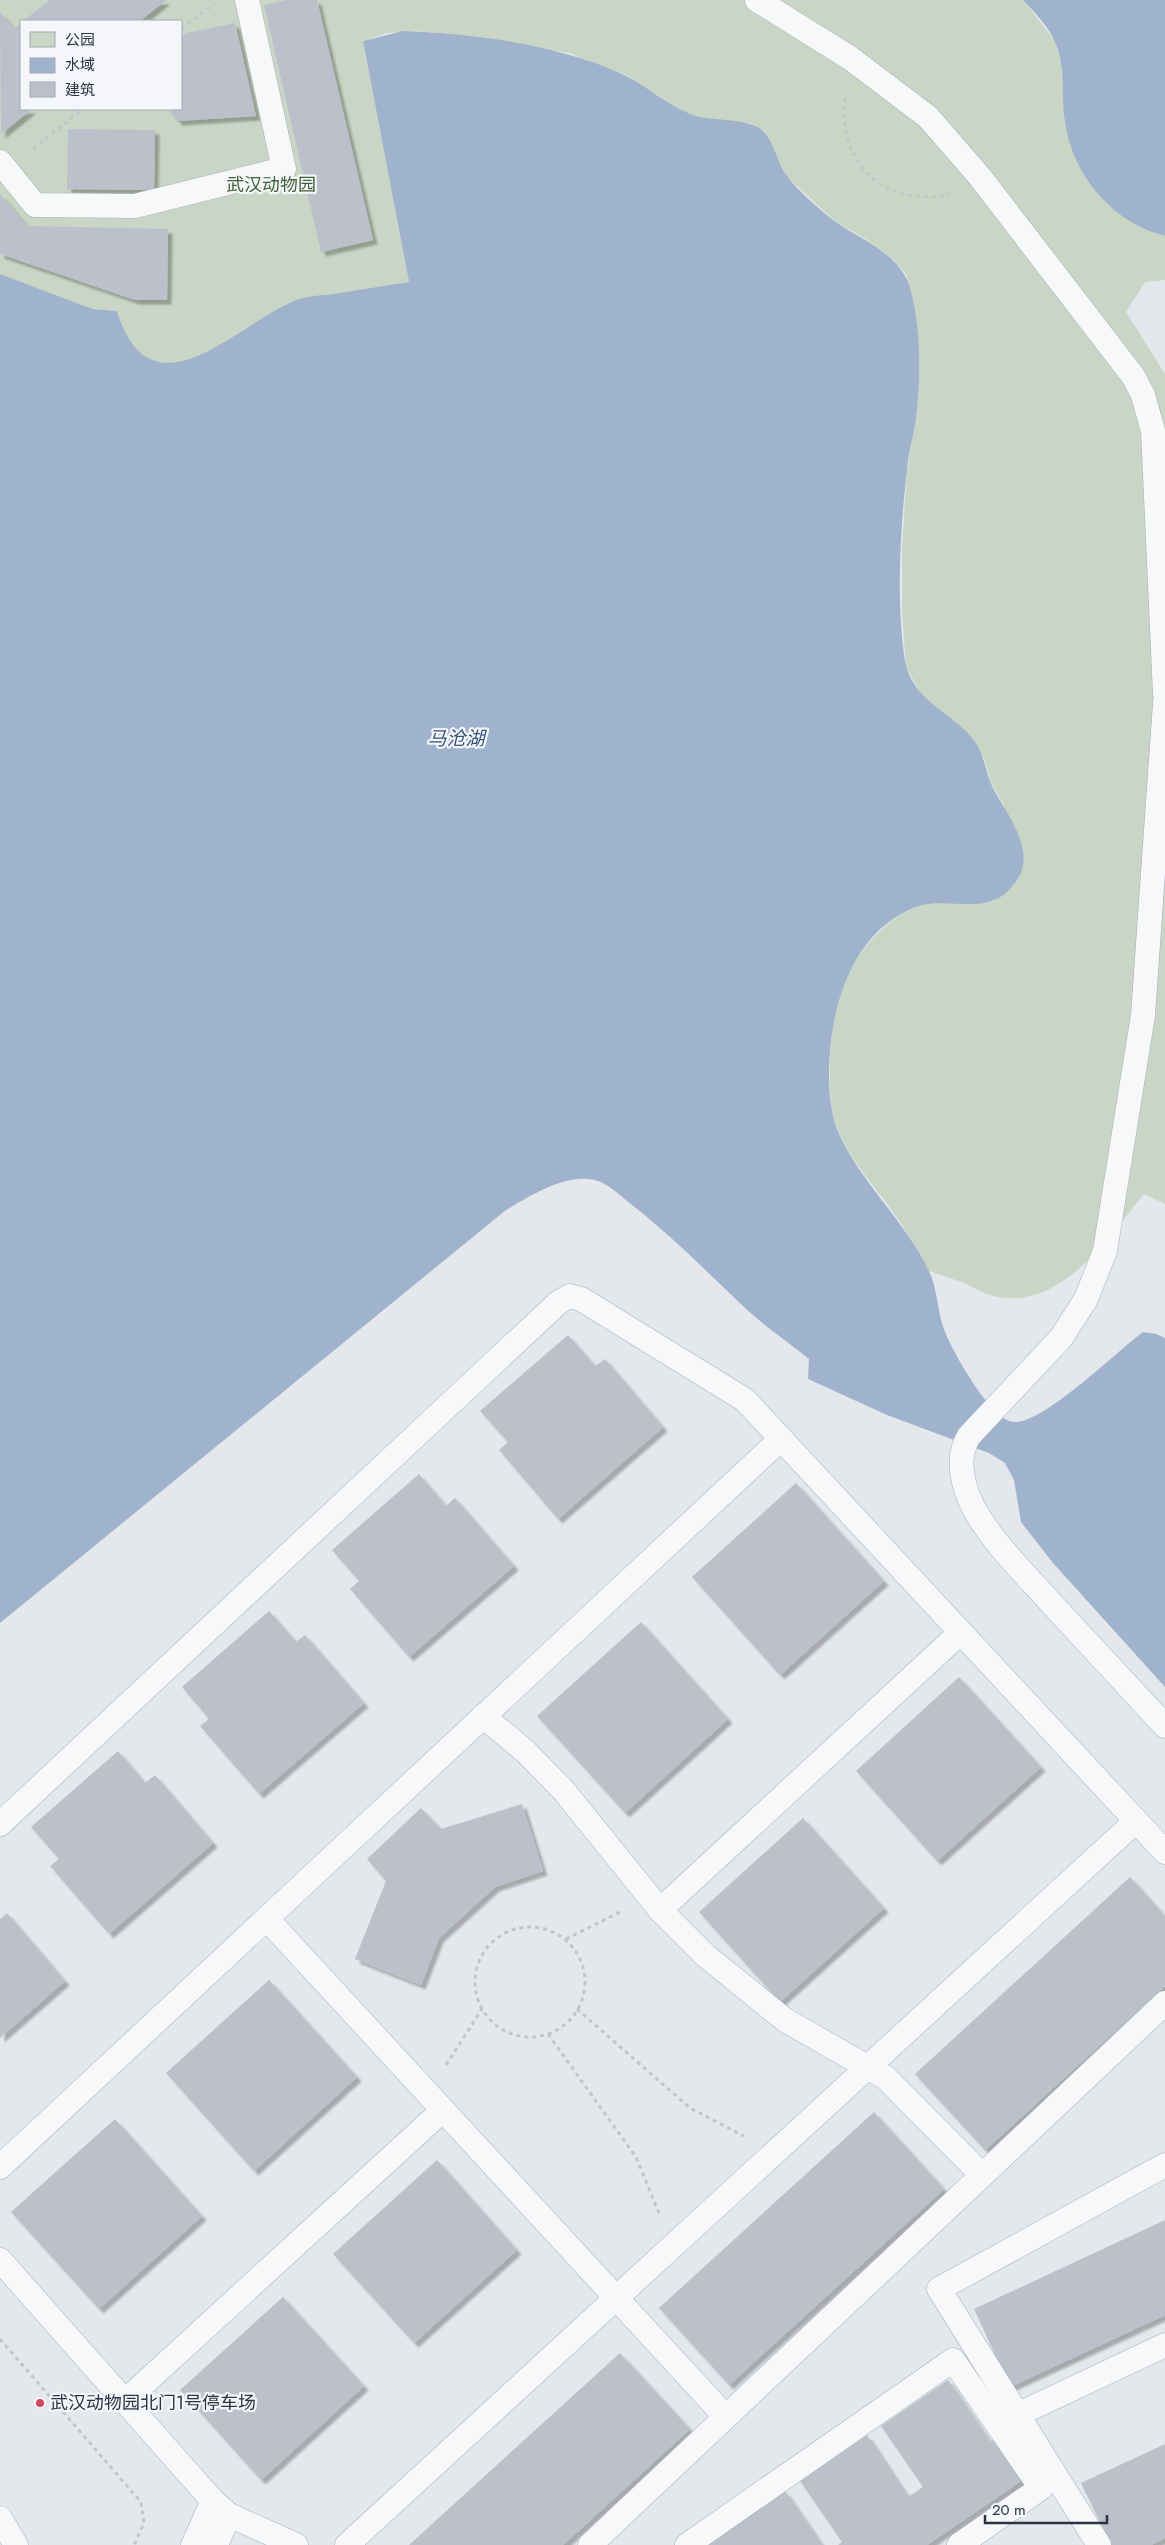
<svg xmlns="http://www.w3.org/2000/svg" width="1165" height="2545" viewBox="0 0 1165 2545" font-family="Jost,'Noto Sans SC',sans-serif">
<defs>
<filter id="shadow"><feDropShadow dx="4.5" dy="4.5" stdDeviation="1" flood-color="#0004"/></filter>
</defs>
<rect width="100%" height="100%" fill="#e4e7ec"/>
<path fill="#c9d6c5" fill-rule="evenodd" d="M0 0H1023L1055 41 1061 64 1065 122 1072 149 1154 233 1165 236V280L1145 282 1126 312 1165 374V1204L1144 1194C1106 1239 1059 1315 990 1295 982 1293 974 1287 966 1284 954 1279 941 1275 929 1271 919 1254 910 1236 898 1219 878 1189 851 1163 837 1128 824 1096 830 1018 842 986 854 956 883 922 912 909 936 898 968 906 994 901L1004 805 991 783 984 758 959 726 934 708 919 690 906 667 902 611V548L907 470 916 419 918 333 906 274 892 258 867 240 835 221 787 177 764 132 750 123 709 120 686 113 626 75 569 53 451 34 418 31 387 33 363 41 409 282C384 286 358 290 333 294 322 295 310 296 299 299 241 320 153 425 117 311L93 309 0 274ZM21 21H181V109H21Z"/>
<g fill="#9fb4cc">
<path d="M1023 0H1165V236C1113 223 1072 175 1065 122 1061 95 1066 68 1055 42 1049 27 1034 12 1023 0Z"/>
<path d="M403 31C470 33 559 45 620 73 645 84 670 107 693 115 713 122 751 117 764 132 773 142 777 159 783 170 793 187 820 210 836 222 864 242 902 254 911 291 921 331 921 377 916 418 914 436 908 453 907 470 900 530 896 602 905 661 912 700 951 712 973 739 985 754 985 772 993 788 1004 809 1028 840 1023 865 1022 875 1014 885 1007 892 981 915 946 896 916 907 849 933 829 1012 829 1076 829 1092 831 1113 837 1129 857 1179 905 1220 929 1271 938 1290 937 1312 945 1332 953 1352 991 1421 1014 1422 1043 1424 1116 1352 1143 1332L1156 1334 1165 1338V1687L1053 1563 1021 1522 1014 1480 1005 1463 989 1453 887 1415 808 1379 809 1359C787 1341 764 1326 744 1307 707 1272 672 1236 632 1205 623 1198 612 1187 601 1182 570 1170 532 1195 506 1210L0 1623V274L93 309 117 311C152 424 240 320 299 299 309 296 322 295 333 294 358 290 383 286 409 282L363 41Z"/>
</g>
<g fill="#bbc0ca" filter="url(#shadow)">
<path d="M50 0H166L140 21H23Z"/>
<path d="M286 0H317L373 240 321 252 264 5Z"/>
<path d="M0 12 14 29 21 23V109H32L1 134Z"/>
<path d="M235 23 256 116 178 121 168 109H181V38L187 33Z"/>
<path d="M68 129 155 130 154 190 67 189Z"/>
<path d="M0 194 27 226 168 229 167 300H135L0 254Z"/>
<path d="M568 1335 595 1366 605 1359 663 1427 558 1519 499 1450 508 1442 480 1411Z"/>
<path d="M419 1474 446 1506 455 1498 514 1566 409 1657 350 1589 359 1581 332 1550Z"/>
<path d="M796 1483 884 1581 780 1675 692 1577Z"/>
<path d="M269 1611 296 1642 305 1635 364 1703 259 1794 200 1726 209 1719 182 1687Z"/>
<path d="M641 1622 728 1719 625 1813 537 1716Z"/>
<path d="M959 1677 1041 1767 937 1861 856 1771Z"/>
<path d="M118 1751 145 1783 155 1775 213 1843 109 1934 50 1866 59 1859 31 1827Z"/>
<path d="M522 1804 543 1871 495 1887 439 1938 421 1985 355 1959 386 1881 367 1859 421 1808 441 1829Z"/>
<path d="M803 1818 884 1908 780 2002 699 1912Z"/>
<path d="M1130 1877 1165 1916V1986L985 2150 915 2074Z"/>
<path d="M7 1913 65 1981 0 2038V1919Z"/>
<path d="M269 1980 357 2077 254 2171 166 2073Z"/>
<path d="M874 2112 944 2189 729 2385 659 2308Z"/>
<path d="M115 2119 202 2216 99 2309 11 2212Z"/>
<path d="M437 2160 517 2250 414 2343 333 2254Z"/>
<path d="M1165 2220V2315L1010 2387 974 2309Z"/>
<path d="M283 2297 364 2386 261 2480 180 2390Z"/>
<path d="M620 2353 690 2429 563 2545H409Z"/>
<path d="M948 2380 990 2442 999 2436 1027 2477 927 2545H838L842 2542 800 2481 867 2435 908 2497 923 2487 881 2426Z"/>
<path d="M1165 2444V2538L1151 2545H1111L1081 2483Z"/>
<path d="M785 2491 822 2545H705Z"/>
</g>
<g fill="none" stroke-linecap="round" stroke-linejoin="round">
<g stroke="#a9aeb7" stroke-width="25">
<g id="service">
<path d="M757 0 850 58 928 117 980 177 1133 376 1143 395 1153 431 1165 694"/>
<path d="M0 162 35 205 135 206 284 169 247 0"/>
<path d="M1165 703 1143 1015 1105 1251 1086 1299 1061 1338 969 1436C955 1458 963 1487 974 1509 994 1544 1024 1573 1051 1603 1089 1644 1127 1685 1165 1726"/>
<path d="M483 1716 526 1752 564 1791 660 1910 706 1956 785 2020 885 2077 982 2175"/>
<path d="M0 1824 559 1302 570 1296 581 1299 745 1400 1165 1852"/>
<path d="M660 1910 960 1633"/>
<path d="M267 1919 725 2416"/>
<path d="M0 2167 781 1439"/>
<path d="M0 2260 213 2501 229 2515 296 2545"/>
<path d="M125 2401 443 2110"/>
<path d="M1017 2415 1165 2345"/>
<path d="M0 2518 16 2545"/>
<path d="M193 2545 213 2501"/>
<path d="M216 2545 229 2515"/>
<path d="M347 2545 1136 1821"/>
<path d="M590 2545 1165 2003"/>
<path d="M687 2545 953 2360 1041 2488 959 2545"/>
<path d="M1099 2545 939 2289 1165 2165"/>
</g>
</g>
<g stroke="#c2c5cb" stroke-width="3" stroke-dasharray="4 4" stroke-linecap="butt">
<path d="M181 29 214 4"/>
<path d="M845 98C839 146 864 190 915 196 926 197 939 198 950 194"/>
<path d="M33 149 83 109"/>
<circle cx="530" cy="1982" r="55"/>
<path d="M566 1939 620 1912"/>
<path d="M577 2009 690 2108 744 2136"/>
<path d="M548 2034 636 2157 659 2213"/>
<path d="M446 2065 482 2009"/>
<path d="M0 2339 141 2502 144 2523 134 2545"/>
</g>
<use href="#service" stroke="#f7f8fa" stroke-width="24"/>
</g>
<circle fill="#d1495b" stroke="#f4f6f9" stroke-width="2" cx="40" cy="2403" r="5"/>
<g text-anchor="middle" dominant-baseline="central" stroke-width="4.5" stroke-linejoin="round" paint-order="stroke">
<g font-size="18" fill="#3f6138" stroke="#f4f6f9">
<text x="271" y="185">武汉动物园</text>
</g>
<g font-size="18" fill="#2b3445" stroke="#f4f6f9" text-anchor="start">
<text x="50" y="2403">武汉动物园北门1号停车场</text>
</g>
<g font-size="19" font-style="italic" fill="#34527a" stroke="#f4f6f9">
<text x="456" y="738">马沧湖</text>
</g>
</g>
<rect x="20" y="20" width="162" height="90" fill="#f4f6f9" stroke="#a4a8b1"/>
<rect x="30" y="32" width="25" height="15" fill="#c9d6c5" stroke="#a4a8b1"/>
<text x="65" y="45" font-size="15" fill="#2b3445">公园</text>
<rect x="30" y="58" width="25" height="15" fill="#9fb4cc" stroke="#a4a8b1"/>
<text x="65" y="70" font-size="15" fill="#2b3445">水域</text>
<rect x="30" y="82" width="25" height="15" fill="#bbc0ca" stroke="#a4a8b1"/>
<text x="65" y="95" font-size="15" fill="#2b3445">建筑</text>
<path d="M985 2515v8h122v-8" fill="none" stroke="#2b3445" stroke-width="2.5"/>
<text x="992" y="2515" font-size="15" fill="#2b3445" stroke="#f4f6f9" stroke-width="4" paint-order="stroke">20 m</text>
</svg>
